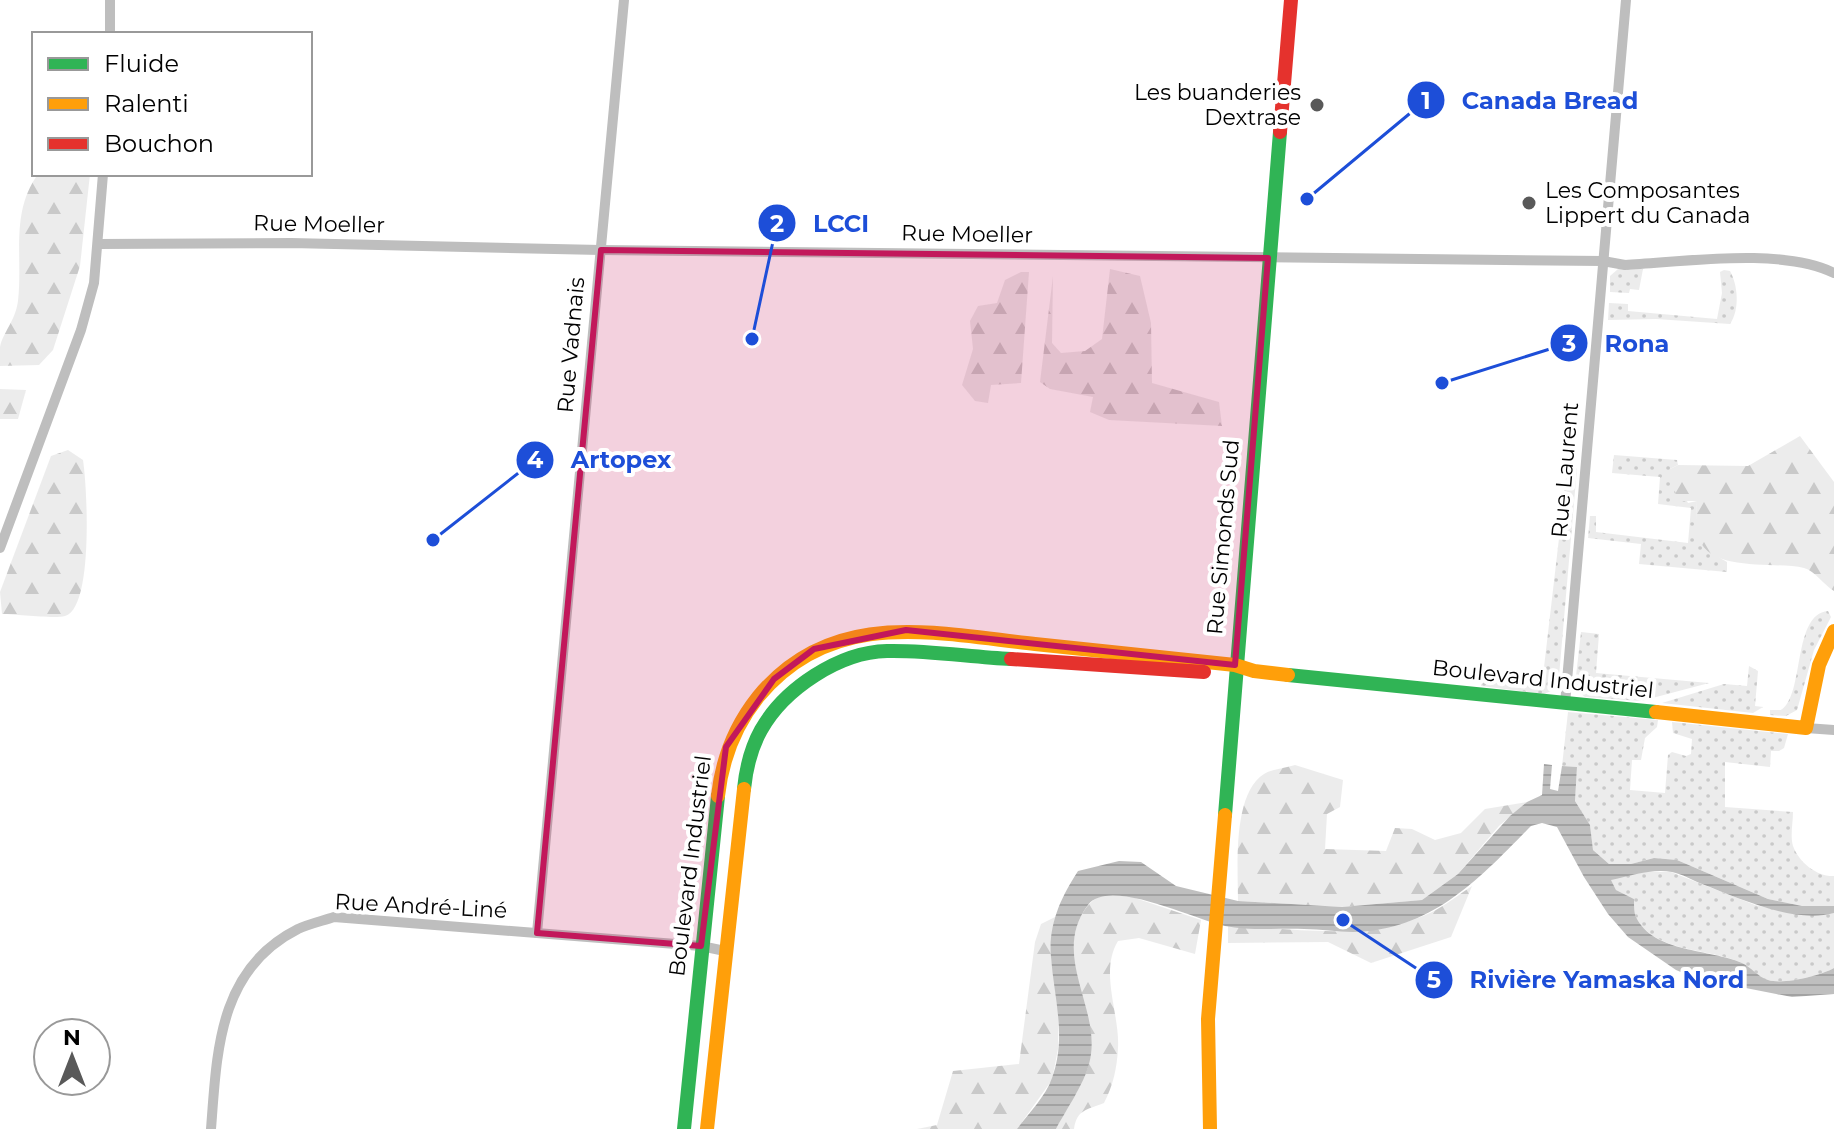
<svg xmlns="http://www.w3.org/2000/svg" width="1834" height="1129" viewBox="0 0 1834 1129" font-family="Montserrat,sans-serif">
<defs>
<pattern id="grass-dots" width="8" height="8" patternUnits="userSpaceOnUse" patternTransform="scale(2)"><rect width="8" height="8" fill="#ececec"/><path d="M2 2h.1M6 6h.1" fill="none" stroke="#c9c9c9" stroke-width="1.8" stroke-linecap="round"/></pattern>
<pattern id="forest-firs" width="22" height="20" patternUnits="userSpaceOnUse" patternTransform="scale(2)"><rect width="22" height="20" fill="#ececec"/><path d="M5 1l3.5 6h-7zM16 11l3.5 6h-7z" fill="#c9c9c9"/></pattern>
<pattern id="water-rules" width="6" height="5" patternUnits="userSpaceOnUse" patternTransform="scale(2)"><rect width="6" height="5" fill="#bfbfbf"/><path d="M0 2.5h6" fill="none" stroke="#a2a2a2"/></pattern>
</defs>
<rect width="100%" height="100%" fill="#fff"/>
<g fill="url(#grass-dots)">
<path d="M1618 269H1643L1639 290 1630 289 1629 293 1610 292V276Z"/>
<path d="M1724 270 1730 271C1738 285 1740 310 1730 324L1656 319 1608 320 1609 303 1628 304V311L1717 319 1722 293 1720 272Z"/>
<path d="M1614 455 1677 460 1678 465 1670 469 1688 503 1697 501C1696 534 1698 545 1727 562V572L1639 564 1641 544 1588 538 1590 516H1596V532L1688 543 1691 508 1658 504 1660 477 1612 473Z"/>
<path d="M1577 468 1558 688 1544 694 1481 686 1482 671 1543 676 1566 478Z"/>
<path d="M1828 611 1831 617 1814 650 1797 710 1786 716 1770 715V710H1781C1805 695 1792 614 1828 611Z"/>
<path d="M1581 632 1599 634 1596 673 1709 683 1641 701 1585 697 1576 690 1575 685Z"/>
<path d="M1749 666 1758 671 1755 706 1763 707 1753 713 1662 703 1724 684 1747 686Z"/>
<path d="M1568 712 1658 720 1657 727 1645 738 1641 760H1632L1630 790 1665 793 1668 755 1672 752 1686 756 1691 754 1692 739 1673 733 1672 722 1788 734 1784 748 1779 751H1771L1770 767 1725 762V807L1793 812C1793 823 1790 836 1793 846 1799 863 1818 877 1834 876V906H1802L1768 899 1677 860 1654 858 1631 864H1609L1593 850 1590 825 1575 801 1577 767 1562 766Z"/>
<path d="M1646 872H1671L1755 905 1787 912 1826 915 1834 913V968C1820 976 1783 985 1768 980 1758 978 1751 967 1742 963 1711 948 1653 953 1636 917 1634 913 1634 904 1634 899L1616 890 1610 879Z"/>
</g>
<g fill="url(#forest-firs)">
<path d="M38 174H90L80 266 53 350 39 365 0 366C0 360 0 353 0 347 3 332 15 322 18 301 23 257 10 213 38 174Z"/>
<path d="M1110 269 1140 276 1151 323 1152 383 1219 402 1222 426 1109 420 1090 412 1093 397 1050 389 1040 382 1053 276 1052 343 1061 353 1085 351 1102 339Z"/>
<path d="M1021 272H1029L1021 383 991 385 988 403 975 401 962 385 973 349 970 321 978 306 997 303 1005 280Z"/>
<path d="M0 389 26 390 18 419H0Z"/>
<path d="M1800 436 1834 482V591C1824 585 1815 571 1804 568 1776 561 1712 573 1699 539 1695 527 1697 514 1697 501H1680L1669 480 1670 469 1678 465 1748 466Z"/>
<path d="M68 450 83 460C87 485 94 608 65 616 54 619 16 614 2 614L0 592 51 456Z"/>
<path d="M1295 765 1343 780 1340 807 1327 814 1325 849 1386 851 1395 828 1412 829 1435 840 1461 833 1485 809 1527 802 1499 826 1458 874 1422 900 1342 907 1238 901C1238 868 1232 794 1264 774 1272 769 1286 768 1295 765Z"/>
<path d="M1472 886 1451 937 1371 963 1328 942 1228 943V926C1293 928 1370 942 1430 913 1445 906 1458 895 1472 886Z"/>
<path d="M1105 894H1123L1201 920 1195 954 1139 938 1118 941C1099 972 1120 1014 1118 1048 1117 1068 1113 1086 1104 1103 1087 1110 1077 1109 1074 1129H1056C1063 1115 1088 1075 1089 1062 1090 1043 1086 1011 1081 993 1080 987 1077 981 1075 975 1069 947 1075 904 1105 894Z"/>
<path d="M1055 917 1051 957 1059 1003 1058 1049 1052 1080 1017 1129H917L937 1125 953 1071 1019 1064 1035 942 1041 924Z"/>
</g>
<path fill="url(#water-rules)" d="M1544 764 1552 765 1550 789 1558 791 1562 766 1577 767 1575 801 1590 825 1593 850 1609 864H1631L1654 858 1677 860 1768 899 1802 906H1834V913C1793 924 1739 898 1702 884 1692 880 1682 874 1672 872 1653 868 1630 876 1611 880L1616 890 1634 899C1634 904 1634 913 1636 917 1653 953 1711 949 1742 963 1751 967 1758 977 1768 980 1783 985 1820 976 1834 968V994L1792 997 1695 978 1676 970 1628 937 1608 914 1584 877 1557 827 1542 823 1531 826C1480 878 1432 931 1353 932 1337 932 1321 929 1304 929 1279 928 1250 931 1225 926 1195 920 1109 877 1088 905 1049 957 1104 1010 1089 1064 1084 1084 1066 1110 1056 1129H1017C1028 1114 1046 1096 1052 1078 1067 1037 1054 998 1051 957 1048 925 1061 897 1078 871L1119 861 1141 862 1176 886 1238 901 1342 907 1422 900 1458 874 1510 816 1527 802 1542 795Z"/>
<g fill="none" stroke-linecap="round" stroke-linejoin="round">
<g stroke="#bebebe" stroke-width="10">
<path d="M110 34V0"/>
<path d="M98 244 291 243 601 250 1603 261 1625 265C1684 262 1781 247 1834 273"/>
<path d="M0 548 81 330 94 283 103 174"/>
<path d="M1565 704 1626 0"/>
<path d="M1806 728 1834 730"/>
<path d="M537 933 624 0"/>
<path d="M211 1129C217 1052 218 969 298 929 309 924 322 921 334 917L701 946 725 951"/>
</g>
<g stroke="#30b455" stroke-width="14">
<path d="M1288 675 1656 712"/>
<path d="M744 789C746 769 751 748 761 730 784 689 839 652 887 651 928 650 970 657 1011 659"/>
<path d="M1225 815 1280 132"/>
<path d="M684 1129 718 796"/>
</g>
<g stroke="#ff9f0a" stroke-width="14">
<path d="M1656 712 1806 728 1819 665 1834 631"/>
<path d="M718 796C722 759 735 726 758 697 832 607 934 633 1035 644 1102 651 1168 658 1235 665L1254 671 1288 675"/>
<path d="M707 1129 744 789"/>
<path d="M1210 1129 1208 1019 1225 815"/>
</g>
<g stroke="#e5322d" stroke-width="14">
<path d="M1280 132 1291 0"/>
<path d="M1011 659 1204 672"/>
</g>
</g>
<path fill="#c2185b" fill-opacity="0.2" stroke="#c2185b" stroke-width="6" stroke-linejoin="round" d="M601 250 1268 258 1235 665 906 630 814 649 774 679 726 747 701 946 537 933Z"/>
<g fill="#595959" stroke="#fff" stroke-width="3">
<circle cx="1317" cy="105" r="8"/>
<circle cx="1529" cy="203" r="8"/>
</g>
<g text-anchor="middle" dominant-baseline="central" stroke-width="8" stroke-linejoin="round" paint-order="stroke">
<g font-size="22" fill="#000" stroke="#fff" text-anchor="end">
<text x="1301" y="92">Les buanderies<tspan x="1301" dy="25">Dextrase</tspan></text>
<text x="1545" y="190" text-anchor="start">Les Composantes<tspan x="1545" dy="25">Lippert du Canada</tspan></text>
</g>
<g font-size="22" fill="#000" stroke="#fff">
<text transform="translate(319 224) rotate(1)">Rue Moeller</text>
<text transform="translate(967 234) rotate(1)">Rue Moeller</text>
<text transform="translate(571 345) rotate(-85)">Rue Vadnais</text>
<text transform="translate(1565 470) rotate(-85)">Rue Laurent</text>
<text transform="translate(1223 537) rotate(-85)">Rue Simonds Sud</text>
<text transform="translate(1543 679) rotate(6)">Boulevard Industriel</text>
<text transform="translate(690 866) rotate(-83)">Boulevard Industriel</text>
<text transform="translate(421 906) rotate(3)">Rue André-Liné</text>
</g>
</g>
<path fill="none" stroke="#1d4ed8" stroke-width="3" d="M1307 199L1426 100M752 339L777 223M1442 383L1569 343M433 540L535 460M1343 920L1434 980"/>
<g fill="#1d4ed8" stroke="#fff" stroke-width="3">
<circle cx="1307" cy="199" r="8"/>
<circle cx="752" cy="339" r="8"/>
<circle cx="1442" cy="383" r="8"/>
<circle cx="433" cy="540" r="8"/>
<circle cx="1343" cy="920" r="8"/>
<circle cx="1426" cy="100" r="20"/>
<circle cx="777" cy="223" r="20"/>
<circle cx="1569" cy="343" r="20"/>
<circle cx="535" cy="460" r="20"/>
<circle cx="1434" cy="980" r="20"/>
</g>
<g font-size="24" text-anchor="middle" font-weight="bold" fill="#fff">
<text x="1426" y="109">1</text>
<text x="777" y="232">2</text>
<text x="1569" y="352">3</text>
<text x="535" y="468">4</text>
<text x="1434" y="988">5</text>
</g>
<g font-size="24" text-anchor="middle" font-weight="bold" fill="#1d4ed8" stroke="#fff" stroke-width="8" stroke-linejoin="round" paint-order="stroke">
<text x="1550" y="109">Canada Bread</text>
<text x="841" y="232">LCCI</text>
<text x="1637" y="352">Rona</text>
<text x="621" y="468">Artopex</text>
<text x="1607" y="988">Rivière Yamaska Nord</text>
</g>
<rect x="32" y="32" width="280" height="144" fill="#ffffff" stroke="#999999" stroke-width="2"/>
<rect x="48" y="58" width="40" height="12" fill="#30b455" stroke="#999999" stroke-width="2"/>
<text x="104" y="72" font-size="24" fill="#000000">Fluide</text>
<rect x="48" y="98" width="40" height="12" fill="#ff9f0a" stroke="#999999" stroke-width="2"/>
<text x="104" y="112" font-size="24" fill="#000000">Ralenti</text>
<rect x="48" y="138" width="40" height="12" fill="#e5322d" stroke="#999999" stroke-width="2"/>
<text x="104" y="152" font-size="24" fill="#000000">Bouchon</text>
<g transform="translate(72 1057)"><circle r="38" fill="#ffffff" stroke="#999999" stroke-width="2"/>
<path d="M0-6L14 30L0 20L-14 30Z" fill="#595959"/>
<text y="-12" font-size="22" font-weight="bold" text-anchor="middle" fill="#000000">N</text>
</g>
</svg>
